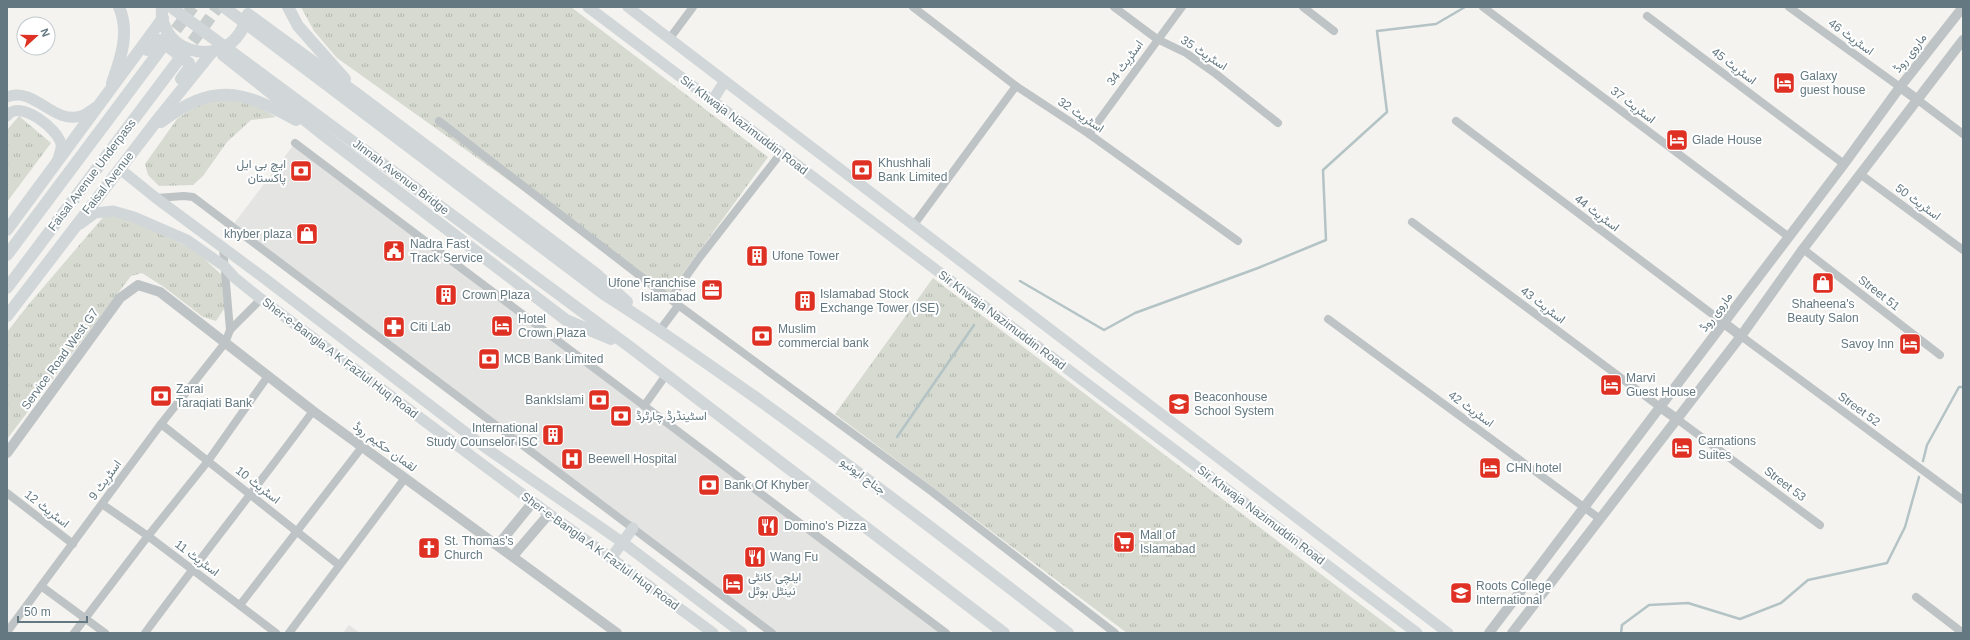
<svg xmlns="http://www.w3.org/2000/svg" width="1970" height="640" viewBox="0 0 1970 640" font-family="Arial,Vazirmatn,sans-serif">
<defs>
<pattern id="grass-tufts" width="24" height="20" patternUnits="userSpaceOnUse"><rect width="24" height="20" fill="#d6dad0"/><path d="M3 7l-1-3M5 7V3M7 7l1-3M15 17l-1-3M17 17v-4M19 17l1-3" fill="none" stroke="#b1b6ae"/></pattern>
</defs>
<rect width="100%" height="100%" fill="#f4f3ef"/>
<g fill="#e4e4e3">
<path d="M295 143 946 633H772L232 226Z"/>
<path d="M349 625 360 633H343Z"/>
</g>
<g fill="url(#grass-tufts)">
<path d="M301 7H571L768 157 668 294 337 58 314 31Z"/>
<path d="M208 98 246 100 276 117 251 120 227 142 203 176 193 185 159 186 148 175 145 164 177 119Z"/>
<path d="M19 116 51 143 7 202V130Z"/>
<path d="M105 215 136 222 195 250 227 280 228 303 216 321 203 317 164 287 142 273 131 276 7 439V332L29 304Z"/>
<path d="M933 278 1398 633H1127L835 414Z"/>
</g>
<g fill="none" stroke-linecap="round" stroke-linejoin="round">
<g stroke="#b4c3c5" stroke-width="2.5">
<path d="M1020 281 1104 330 1135 313 1258 268 1326 240 1323 170 1387 112 1377 31 1436 24 1465 7"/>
<path d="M897 437 974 325"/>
<path d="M1923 461 1927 445 1959 387H1963"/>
<path d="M1621 633 1622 625 1649 605 1688 603 1740 619 1781 603 1808 580 1887 563 1905 527 1919 477"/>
</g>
<g stroke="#c8cece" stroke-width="12" stroke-dasharray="12 6" stroke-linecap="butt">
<path d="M165 44 193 7"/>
<path d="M182 56 218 7"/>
</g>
<g stroke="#bec3c5" stroke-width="8">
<path d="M913 7 1016 86 1089 134 1238 241"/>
<path d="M1114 7 1157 39 1186 53 1216 74 1278 123"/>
<path d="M1303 7 1334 31"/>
<path d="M1483 7 1789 237"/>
<path d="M1789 7 1900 87"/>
<path d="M1647 16 1844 164"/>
<path d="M670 38 693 7"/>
<path d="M1918 100 1963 134"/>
<path d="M439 121 670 299 931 491 1115 633"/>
<path d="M1456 121 1724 323"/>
<path d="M1089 134 1182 7"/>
<path d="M295 143 946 633"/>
<path d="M1860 174 1963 250"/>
<path d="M156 198 184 196 193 197 772 633"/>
<path d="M1412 222 1660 407"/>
<path d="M913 226 1016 86"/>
<path d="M223 248 230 330"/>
<path d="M1803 249 1940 355"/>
<path d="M670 299 700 257 781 153"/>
<path d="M1328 319 1600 519"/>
<path d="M660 330 678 306"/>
<path d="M1741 336 1963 500"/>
<path d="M644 406 666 375"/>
<path d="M1677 419 1820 525"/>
<path d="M161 424 339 565"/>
<path d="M7 493 73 544"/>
<path d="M102 504 148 536 276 633"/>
<path d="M41 586 105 633"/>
<path d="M1916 597 1963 633"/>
<path d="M240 605 362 447"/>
<path d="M7 632 161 424 225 343 230 330 261 299"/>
<path d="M74 633 148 536 208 461 268 376"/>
<path d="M145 633C200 558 258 486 313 411"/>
<path d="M289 633 405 478"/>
</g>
<g stroke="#bec3c5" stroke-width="10">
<path d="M1900 87 1918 100"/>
<path d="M1724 323 1741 336"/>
<path d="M1660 407 1677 419"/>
<path d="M7 453 120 298 138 285 160 292 313 411 617 633"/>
<path d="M498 545 533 502"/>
<path d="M513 556 549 514"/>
<path d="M1489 633 1844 164 1900 87 1963 7"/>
<path d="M1512 633 1741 336 1803 249 1963 40"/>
</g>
<g stroke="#d1d6d9" stroke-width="11">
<path d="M588 7 1417 633"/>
<path d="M628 7 1448 633"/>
<path d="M7 97C35 86 53 125 81 116 87 114 92 109 98 106"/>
<path d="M712 101 725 81"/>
<path d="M7 116C19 98 58 129 61 144 62 148 59 155 58 159"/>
<path d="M120 169 156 198 264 278 486 448 622 542 742 633"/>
<path d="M80 224 95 213 113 211 134 217 187 240 224 266 235 278 261 299 549 514 611 558 713 633"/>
<path d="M611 558 633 528"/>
</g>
<g stroke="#d1d6d9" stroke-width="12">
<path d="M162 7C157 56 233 73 247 16"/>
<path d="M171 7 630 347 1004 633"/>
<path d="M224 7 605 295C656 327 705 362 755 397 861 473 965 553 1068 633"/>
<path d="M288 7 298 26 345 79"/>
<path d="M248 14 360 96 595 273 627 302"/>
<path d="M147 50 154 42 160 40 189 63V68L181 79"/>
<path d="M223 55 325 136 566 320 611 339"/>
<path d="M112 83C121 58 130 32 119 7"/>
<path d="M161 122C214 82 241 90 296 120"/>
<path d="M7 230 163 18"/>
<path d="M7 255 161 49"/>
<path d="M7 288 177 62"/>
<path d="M7 316 158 119 212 52"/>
</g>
</g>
<defs>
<g id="hotel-square" transform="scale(1.15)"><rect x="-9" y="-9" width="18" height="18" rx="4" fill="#df3123" stroke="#fff"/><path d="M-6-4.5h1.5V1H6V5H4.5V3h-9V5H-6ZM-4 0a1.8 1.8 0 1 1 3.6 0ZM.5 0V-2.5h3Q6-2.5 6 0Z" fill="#fff"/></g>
<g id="bank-square" transform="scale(1.15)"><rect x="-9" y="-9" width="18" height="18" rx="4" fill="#df3123" stroke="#fff"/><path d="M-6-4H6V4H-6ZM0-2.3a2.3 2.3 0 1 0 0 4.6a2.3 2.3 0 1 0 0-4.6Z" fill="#fff"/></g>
<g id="shop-square" transform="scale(1.15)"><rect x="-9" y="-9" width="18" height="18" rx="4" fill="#df3123" stroke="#fff"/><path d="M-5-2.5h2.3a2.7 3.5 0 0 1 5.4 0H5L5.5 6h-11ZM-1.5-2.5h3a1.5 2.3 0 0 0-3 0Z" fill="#fff"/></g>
<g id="civic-square" transform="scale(1.15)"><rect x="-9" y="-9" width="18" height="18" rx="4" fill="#df3123" stroke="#fff"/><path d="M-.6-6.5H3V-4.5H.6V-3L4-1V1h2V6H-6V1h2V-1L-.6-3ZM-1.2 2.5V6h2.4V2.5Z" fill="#fff"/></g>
<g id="building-square" transform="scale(1.15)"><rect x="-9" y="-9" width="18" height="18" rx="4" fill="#df3123" stroke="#fff"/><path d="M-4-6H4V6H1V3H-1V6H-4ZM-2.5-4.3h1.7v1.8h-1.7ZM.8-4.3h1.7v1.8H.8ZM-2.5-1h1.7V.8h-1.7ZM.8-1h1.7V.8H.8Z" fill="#fff"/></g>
<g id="office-square" transform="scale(1.15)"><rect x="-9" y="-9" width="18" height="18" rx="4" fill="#df3123" stroke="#fff"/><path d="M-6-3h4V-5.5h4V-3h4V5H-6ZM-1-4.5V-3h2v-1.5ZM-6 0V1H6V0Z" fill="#fff"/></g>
<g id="pharmacy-square" transform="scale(1.15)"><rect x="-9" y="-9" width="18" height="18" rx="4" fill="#df3123" stroke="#fff"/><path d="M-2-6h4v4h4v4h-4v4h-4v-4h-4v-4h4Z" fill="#fff"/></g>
<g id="school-square" transform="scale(1.15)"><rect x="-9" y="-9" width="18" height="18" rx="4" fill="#df3123" stroke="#fff"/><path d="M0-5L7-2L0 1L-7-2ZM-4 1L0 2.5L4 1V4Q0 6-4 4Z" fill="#fff"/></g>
<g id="hospital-square" transform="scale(1.15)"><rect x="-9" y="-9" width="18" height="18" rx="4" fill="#df3123" stroke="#fff"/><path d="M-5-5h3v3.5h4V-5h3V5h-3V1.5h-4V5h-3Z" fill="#fff"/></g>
<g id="restaurant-square" transform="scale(1.15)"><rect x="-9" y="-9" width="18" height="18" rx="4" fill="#df3123" stroke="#fff"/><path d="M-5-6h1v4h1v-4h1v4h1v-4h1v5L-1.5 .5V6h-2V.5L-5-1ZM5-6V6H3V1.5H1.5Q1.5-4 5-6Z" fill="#fff"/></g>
<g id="supermarket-square" transform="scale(1.15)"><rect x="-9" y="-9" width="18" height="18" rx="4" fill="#df3123" stroke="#fff"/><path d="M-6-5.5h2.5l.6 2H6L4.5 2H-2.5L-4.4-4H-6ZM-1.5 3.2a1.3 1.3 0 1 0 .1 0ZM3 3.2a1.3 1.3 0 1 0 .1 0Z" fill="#fff"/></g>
<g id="church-square" transform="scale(1.15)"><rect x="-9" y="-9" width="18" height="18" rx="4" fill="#df3123" stroke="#fff"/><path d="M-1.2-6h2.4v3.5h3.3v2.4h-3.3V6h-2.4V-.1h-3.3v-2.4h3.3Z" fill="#fff"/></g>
<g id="university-square" transform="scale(1.15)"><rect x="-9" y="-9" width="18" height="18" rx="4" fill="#df3123" stroke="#fff"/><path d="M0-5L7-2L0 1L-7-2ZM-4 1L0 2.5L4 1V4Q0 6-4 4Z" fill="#fff"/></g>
</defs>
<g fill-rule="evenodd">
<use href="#hotel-square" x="1784" y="83"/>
<use href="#hotel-square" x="1677" y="140"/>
<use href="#bank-square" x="862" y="170"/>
<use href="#bank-square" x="301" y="171"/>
<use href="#shop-square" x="307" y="234"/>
<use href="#civic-square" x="394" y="251"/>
<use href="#building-square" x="757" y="256"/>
<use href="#shop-square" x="1823" y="283"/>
<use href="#office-square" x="712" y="290"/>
<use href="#building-square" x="446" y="295"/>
<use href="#building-square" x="805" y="301"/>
<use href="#hotel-square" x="502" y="326"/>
<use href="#pharmacy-square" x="394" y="327"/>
<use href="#bank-square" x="762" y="336"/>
<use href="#hotel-square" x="1910" y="344"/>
<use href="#bank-square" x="489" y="359"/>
<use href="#hotel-square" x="1611" y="385"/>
<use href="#bank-square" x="161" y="396"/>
<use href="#bank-square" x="599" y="400"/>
<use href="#school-square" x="1179" y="404"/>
<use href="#bank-square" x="621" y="416"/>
<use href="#building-square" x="553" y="435"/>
<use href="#hotel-square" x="1682" y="448"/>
<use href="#hospital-square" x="572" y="459"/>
<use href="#hotel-square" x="1490" y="468"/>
<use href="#bank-square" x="709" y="485"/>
<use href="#restaurant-square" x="768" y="526"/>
<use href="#supermarket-square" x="1124" y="542"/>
<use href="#church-square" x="429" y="548"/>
<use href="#restaurant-square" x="755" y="557"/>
<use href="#hotel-square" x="733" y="584"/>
<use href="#university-square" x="1461" y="593"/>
</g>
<g text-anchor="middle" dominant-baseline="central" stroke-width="4" stroke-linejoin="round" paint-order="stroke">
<g font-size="12" fill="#637880" stroke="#fff">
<text transform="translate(1851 37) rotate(36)">اسٹریٹ 46</text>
<text transform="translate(1204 53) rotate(33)">اسٹریٹ 35</text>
<text transform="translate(1910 53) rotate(-52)">ماروی روڈ</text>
<text transform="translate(1125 63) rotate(-54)">اسٹریٹ 34</text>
<text transform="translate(1734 66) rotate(37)">اسٹریٹ 45</text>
<text transform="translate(1633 105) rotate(37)">اسٹریٹ 37</text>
<text transform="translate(1081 115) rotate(34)">اسٹریٹ 32</text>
<text transform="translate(744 125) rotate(37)">Sir Khwaja Nazimuddin Road</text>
<text transform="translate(92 175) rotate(-53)">Faisal Avenue Underpass</text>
<text transform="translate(401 177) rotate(37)">Jinnah Avenue Bridge</text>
<text transform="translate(108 183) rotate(-52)">Faisal Avenue</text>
<text transform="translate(1918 202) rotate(36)">اسٹریٹ 50</text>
<text transform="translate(1597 213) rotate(37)">اسٹریٹ 44</text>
<text transform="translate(1879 293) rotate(38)">Street 51</text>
<text transform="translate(1543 305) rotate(37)">اسٹریٹ 43</text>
<text transform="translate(1716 312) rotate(-53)">ماروی روڈ</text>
<text transform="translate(1002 320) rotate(37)">Sir Khwaja Nazimuddin Road</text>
<text transform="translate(340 358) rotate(37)">Sher-e-Bangla A K Fazlul Huq Road</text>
<text transform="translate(60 359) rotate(-54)">Service Road West G7</text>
<text transform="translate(1471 409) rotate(36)">اسٹریٹ 42</text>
<text transform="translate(1859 409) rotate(36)">Street 52</text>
<text transform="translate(385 447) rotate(36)">لقمان حکیم روڈ</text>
<text transform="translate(863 476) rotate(37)">جناح ایونیو</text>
<text transform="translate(105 480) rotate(-54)">اسٹریٹ 9</text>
<text transform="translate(1785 484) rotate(37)">Street 53</text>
<text transform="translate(258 485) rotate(38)">اسٹریٹ 10</text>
<text transform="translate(47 509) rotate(38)">اسٹریٹ 12</text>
<text transform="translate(1261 515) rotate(37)">Sir Khwaja Nazimuddin Road</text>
<text transform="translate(600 551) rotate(36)">Sher-e-Bangla A K Fazlul Huq Road</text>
<text transform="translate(197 558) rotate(37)">اسٹریٹ 11</text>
</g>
<g font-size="12" fill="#637880" stroke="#fff" text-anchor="start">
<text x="1800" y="76">Galaxy<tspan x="1800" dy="14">guest house</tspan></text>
<text x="1692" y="140">Glade House</text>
<text x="878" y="163">Khushhali<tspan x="878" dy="14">Bank Limited</tspan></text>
<text x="286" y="164" text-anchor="end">ایچ بی ایل<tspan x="286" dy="14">پاکستان</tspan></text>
<text x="292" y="234" text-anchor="end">khyber plaza</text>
<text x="410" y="244">Nadra Fast<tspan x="410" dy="14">Track Service</tspan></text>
<text x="772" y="256">Ufone Tower</text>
<text x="696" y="283" text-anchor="end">Ufone Franchise<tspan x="696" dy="14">Islamabad</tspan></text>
<text x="820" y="294">Islamabad Stock<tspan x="820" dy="14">Exchange Tower (ISE)</tspan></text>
<text x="462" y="295">Crown Plaza</text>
<text x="1823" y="304" text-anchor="middle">Shaheena's<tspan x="1823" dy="14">Beauty Salon</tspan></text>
<text x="518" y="319">Hotel<tspan x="518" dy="14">Crown Plaza</tspan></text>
<text x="410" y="327">Citi Lab</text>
<text x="778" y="329">Muslim<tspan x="778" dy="14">commercial bank</tspan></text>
<text x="1894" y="344" text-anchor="end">Savoy Inn</text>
<text x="504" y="359">MCB Bank Limited</text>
<text x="1626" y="378">Marvi<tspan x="1626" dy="14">Guest House</tspan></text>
<text x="176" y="389">Zarai<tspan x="176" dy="14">Taraqiati Bank</tspan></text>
<text x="1194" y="397">Beaconhouse<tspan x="1194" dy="14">School System</tspan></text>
<text x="584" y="400" text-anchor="end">BankIslami</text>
<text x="636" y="416">اسٹینڈرڈ چارٹرڈ</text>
<text x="538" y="428" text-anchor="end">International<tspan x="538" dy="14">Study Counselor ISC</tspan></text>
<text x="1698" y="441">Carnations<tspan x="1698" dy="14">Suites</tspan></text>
<text x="588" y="459">Beewell Hospital</text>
<text x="1506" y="468">CHN hotel</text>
<text x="724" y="485">Bank Of Khyber</text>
<text x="784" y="526">Domino's Pizza</text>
<text x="1140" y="535">Mall of<tspan x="1140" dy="14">Islamabad</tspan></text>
<text x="444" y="541">St. Thomas's<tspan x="444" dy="14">Church</tspan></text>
<text x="770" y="557">Wang Fu</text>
<text x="748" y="577">ایلچی کانٹی<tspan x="748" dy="14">نینٹل ہوٹل</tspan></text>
<text x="1476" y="586">Roots College<tspan x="1476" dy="14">International</tspan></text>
</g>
</g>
<rect width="1970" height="640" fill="none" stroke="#637880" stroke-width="16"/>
<g transform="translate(36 36) rotate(69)"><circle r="19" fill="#ffffff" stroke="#c1c9cc"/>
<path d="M0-3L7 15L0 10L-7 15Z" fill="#df3123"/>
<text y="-6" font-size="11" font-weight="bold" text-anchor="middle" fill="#637880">N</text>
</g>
<path d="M18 616v6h69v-6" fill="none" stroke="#637880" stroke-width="2"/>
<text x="24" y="616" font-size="12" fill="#637880" stroke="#ffffff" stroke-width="3" paint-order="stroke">50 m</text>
</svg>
